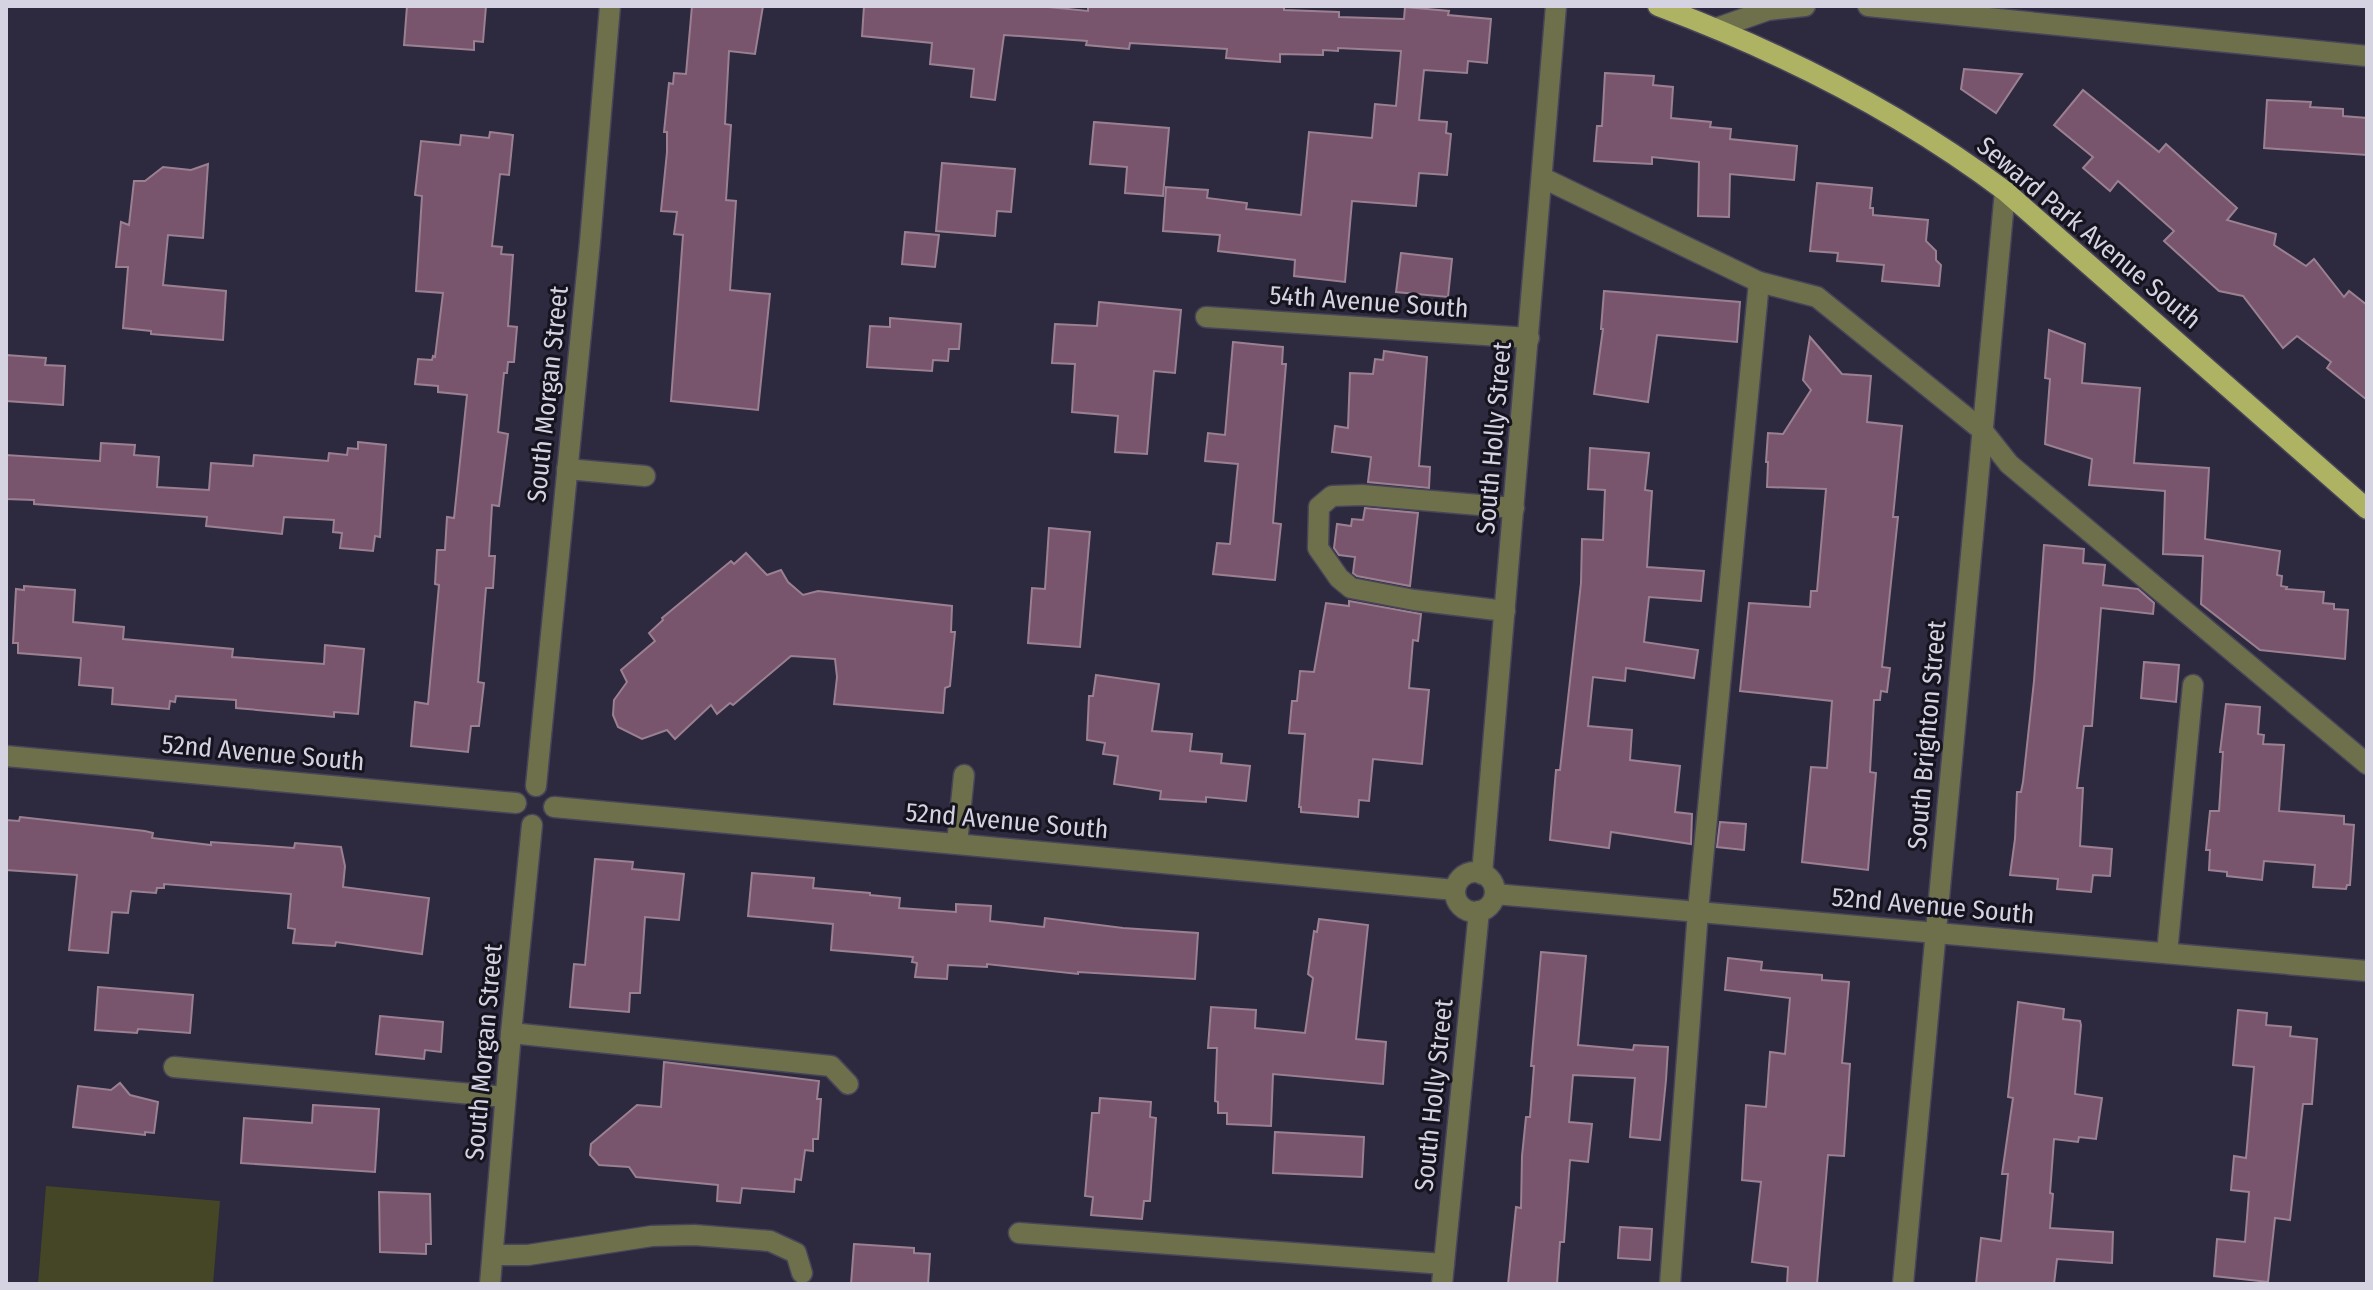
<svg xmlns="http://www.w3.org/2000/svg" width="2373" height="1290" viewBox="0 0 2373 1290" font-family="'Fira Sans Condensed',sans-serif">
<rect width="100%" height="100%" fill="#2d293f"/>
<path fill="#454626" d="M46 1186 220 1201 213 1284H38Z"/>
<g fill="#79546d" stroke="#9a8091" stroke-width="2">
<path d="M407 6H486L483 42 474 41V50L404 45Z"/>
<path d="M692 6H763L755 54 729 51 725 124 731 125 726 200 736 201 730 290 770 294 758 410 671 401 683 235 674 234 677 212 661 211 667 152V132H664L669 83 673 84 674 73 686 74Z"/>
<path d="M864 6H1038L1088 11V6H1284V10L1339 12V17L1404 19 1405 7 1449 11 1448 15 1491 19 1487 63 1468 61 1467 73 1424 70 1419 120 1447 122 1446 133 1451 134 1447 175 1419 173 1416 206 1352 201 1345 282 1294 276 1295 260 1218 251 1220 235 1163 231 1166 187 1208 190 1207 198 1247 203 1246 209 1301 215 1309 132 1372 138 1375 104 1396 106 1401 51 1338 48V51L1323 50V55L1280 54V62L1226 58 1227 49 1130 43 1129 49 1086 45 1087 41 1004 35 995 100 971 97 974 69 930 64 932 43 862 36Z"/>
<path d="M1964 69 2022 74 1996 113 1961 89Z"/>
<path d="M1605 73 1654 76 1653 85 1673 87 1671 118 1711 122 1710 127 1731 129 1730 139 1797 146 1794 180 1730 174 1729 217 1698 216 1699 162 1652 157V164L1594 161 1597 126H1602Z"/>
<path d="M2083 90 2159 152 2166 144 2237 208 2227 220 2276 234 2274 245 2306 266 2314 259 2344 297 2349 291 2367 305V400L2327 368 2331 362 2297 336 2283 348 2243 296 2219 291 2164 241 2174 231 2118 181 2110 191 2083 168 2093 157 2054 125Z"/>
<path d="M2267 100 2311 102 2310 107 2343 109V116L2367 118V155L2264 148Z"/>
<path d="M1094 122 1169 128 1163 196 1125 193 1127 167 1090 164Z"/>
<path d="M490 132 513 135 509 175 500 174 492 246 502 247 501 254 513 255 508 326 517 327 514 362H508L507 373H504L498 432 508 434 499 506 492 505 489 556H495L493 588H486L478 682 484 683 479 726H471L468 752 411 746 415 702 428 704 439 585 435 584 437 550H445L447 517 454 518 467 395 438 392V386L415 384 418 359 432 360 433 356 435 357 443 293 416 291 422 196 415 195 421 141 460 145 461 135 489 138Z"/>
<path d="M942 163 1015 169 1011 212 997 211 995 236 936 231Z"/>
<path d="M208 164 203 238 168 235 163 285 226 291 223 340 151 334V331L123 328 128 267H116L121 222 129 225 134 181H145L163 167 191 170Z"/>
<path d="M1817 183 1872 188 1870 208H1873V215L1928 220 1926 241 1936 251V260L1941 265 1939 286 1882 281 1884 265 1837 261 1838 253 1810 251Z"/>
<path d="M905 232 939 235 935 267 902 264Z"/>
<path d="M1401 253 1452 259 1448 297 1396 292Z"/>
<path d="M1604 291 1740 302 1737 342 1657 335 1648 402 1594 394 1603 329H1601Z"/>
<path d="M1099 302 1181 310 1175 373 1154 371 1147 454 1115 452 1118 416 1072 412 1075 364 1052 363 1055 324 1097 326Z"/>
<path d="M890 318 961 324 959 349H949L948 361 933 360 932 371 867 367 870 326 890 327Z"/>
<path d="M2049 330 2085 344 2082 383 2140 388 2134 463 2209 468 2205 539 2280 551 2277 575 2282 576 2281 586 2287 587 2286 589 2324 592 2323 603 2334 604V609L2348 610 2345 659 2260 650 2201 604 2203 556 2163 554 2165 491 2089 485 2092 459 2045 444 2050 379 2045 378Z"/>
<path d="M1810 337 1842 374 1871 376 1867 422 1902 426 1893 517H1898L1882 667 1890 668 1887 692 1881 691 1880 700H1874L1870 772 1876 773 1868 870 1802 862 1811 767 1827 768 1832 701 1740 691 1749 603 1810 607 1811 591H1817L1826 489 1767 487 1768 462H1766L1768 433 1783 434 1811 390 1803 380Z"/>
<path d="M1233 342 1283 347 1282 364H1286L1273 523 1281 524 1275 580 1213 574 1217 543 1230 544 1238 464 1205 461 1208 433 1225 435Z"/>
<path d="M1384 351 1427 357 1419 466 1430 467 1429 488 1368 482 1371 457 1332 452 1335 426 1348 428 1350 373 1373 374 1375 359 1383 360Z"/>
<path d="M6 355 46 358 45 365 65 366 63 405 6 401Z"/>
<path d="M358 442 386 445 380 537 375 536 373 551 340 548 342 533 333 532 334 520 284 517 282 534 206 526 207 517 34 504V500L6 499V455L100 461 101 443 135 445 134 455 159 457 157 487 209 490 211 463 253 466 254 455 328 461 329 453 347 455 348 448 358 449Z"/>
<path d="M1590 448 1649 453 1645 490 1652 491 1647 567 1704 571 1701 601 1649 597 1644 642 1698 650 1694 678 1626 668 1625 681 1593 677 1588 726 1632 730 1630 760 1680 766 1675 812 1692 814 1691 844 1611 832 1609 848 1550 840 1556 770H1560L1581 583 1582 539 1603 540 1605 490 1588 489Z"/>
<path d="M1365 508 1418 513 1410 586 1357 576 1353 573 1355 557 1339 555 1334 548 1337 524 1351 526 1352 519 1363 520Z"/>
<path d="M1049 528 1090 532 1080 647 1028 643 1032 588 1045 589Z"/>
<path d="M2044 545 2084 549 2083 563 2105 565 2103 585 2138 589 2154 603 2153 614 2101 608 2092 726H2084L2077 788H2083L2080 846 2112 849 2110 876 2093 875 2091 892 2057 889 2058 879 2010 875 2015 839 2017 792H2021L2023 782 2034 681Z"/>
<path d="M746 553 767 575 781 570 788 582 803 595 818 591 952 606 951 632H955L950 686 945 688 943 713 834 704 837 677 835 659 791 656 733 705 730 703 717 714 711 705 675 739 667 730 642 739 618 727 613 715 614 700 627 682 621 670 655 641 649 633 663 620 662 618 731 561 734 564Z"/>
<path d="M24 586 75 590 73 622 124 627 123 639 233 649 232 657 324 664 325 645 364 649 358 714 334 712V717L236 708V700L176 696 175 702 170 701 169 709 112 704 113 688 79 685 81 658 18 653V643H13L16 589 24 590Z"/>
<path d="M1349 601 1421 614 1418 641 1413 640 1409 688 1429 690 1422 764 1373 759 1369 801 1359 800 1358 817 1301 812V807H1299L1305 734 1289 733 1292 701H1297L1300 671 1314 672 1326 603 1349 606Z"/>
<path d="M2144 662 2179 665 2176 702 2141 698Z"/>
<path d="M1096 675 1159 684 1152 731 1192 734 1190 751 1222 754 1221 763 1250 766 1246 801 1206 797V802L1160 799 1161 791 1114 784 1118 756 1103 754 1105 743 1087 740 1089 696H1093Z"/>
<path d="M2226 704 2260 707 2258 734 2264 735 2263 744 2284 745 2279 811 2344 816V824L2354 825 2350 885H2347L2346 889 2313 887 2315 865 2264 861 2262 880 2227 876V872L2209 870 2210 850H2206L2210 811H2219L2223 752H2220Z"/>
<path d="M20 817 145 831 153 833 152 838 211 845V842L294 848 295 843 341 847 345 866 343 887 429 898 422 954 336 942 335 946 293 943 295 929 288 928 291 894 164 884V888H157L156 893 131 891 128 913 112 912 108 953 69 950 77 875 6 870V820L19 821Z"/>
<path d="M1720 822 1746 824 1744 850 1717 847Z"/>
<path d="M595 859 633 862 632 869 684 874 679 920 645 917 640 993H630L629 1012 570 1007 574 964 585 965Z"/>
<path d="M752 873 814 878 813 888 870 893V895L900 898 899 908 956 912V904L991 906 990 921 1044 927 1045 918 1123 928 1198 933 1195 979 1078 972V974L987 964V967L948 965 947 979 915 977 917 963 912 962 913 957 831 950 833 924 748 916Z"/>
<path d="M1319 919 1368 925 1356 1039 1386 1042 1383 1084 1273 1074 1271 1126 1227 1124V1113H1218V1102L1215 1101 1217 1048H1208L1211 1007 1256 1010 1255 1028 1305 1033 1313 978 1308 974 1314 931 1317 932Z"/>
<path d="M1541 952 1586 956 1578 1045 1633 1050 1634 1045 1668 1047 1666 1080 1660 1140 1630 1137 1635 1078 1573 1075 1569 1122 1592 1124 1588 1162 1570 1160 1564 1242H1560L1557 1284H1508L1516 1207 1521 1208 1522 1156 1526 1117H1530L1534 1066H1531Z"/>
<path d="M1728 958 1762 962 1761 970 1822 975V980L1849 982 1842 1063 1850 1064 1844 1156 1828 1155 1817 1284H1787L1788 1267 1752 1262 1761 1182 1742 1180 1746 1105 1766 1107 1770 1052 1785 1054 1790 998 1725 990Z"/>
<path d="M98 987 193 995 190 1033 138 1029 137 1033 95 1030Z"/>
<path d="M2018 1002 2064 1009 2063 1019 2080 1021 2081 1025 2075 1094 2102 1098 2096 1139 2079 1137 2078 1142 2054 1139 2050 1193 2053 1194 2050 1228 2113 1232 2112 1263 2057 1259 2054 1284H1976L1981 1238 2001 1241 2008 1174H2002L2013 1098 2008 1097Z"/>
<path d="M2238 1010 2267 1013 2266 1025 2291 1027 2290 1036 2317 1039 2312 1104H2303L2290 1220 2275 1218 2268 1282 2214 1276 2217 1239 2245 1242 2249 1192 2231 1190 2234 1156 2246 1158 2254 1067 2233 1065Z"/>
<path d="M380 1016 443 1022 441 1052 425 1050 424 1059 376 1054Z"/>
<path d="M664 1062 819 1081 817 1099H821L818 1139H813V1151L805 1150 801 1180 795 1179 794 1192 742 1188 740 1203 717 1201 718 1185 636 1177 629 1167 599 1165 590 1155 591 1144 637 1105 661 1107Z"/>
<path d="M120 1083 130 1095 158 1102 154 1133 145 1132V1135L73 1127 78 1086 111 1090Z"/>
<path d="M1100 1098 1151 1102 1150 1117 1156 1118 1150 1201H1144L1142 1219 1091 1215 1093 1197 1085 1196 1092 1113H1099Z"/>
<path d="M313 1105 379 1109 375 1172 241 1163 244 1118 312 1123Z"/>
<path d="M1275 1132 1364 1137 1362 1177 1273 1173Z"/>
<path d="M379 1192 430 1194 431 1244H426V1254L380 1252Z"/>
<path d="M1620 1227 1652 1229 1650 1260 1618 1258Z"/>
<path d="M854 1244 914 1248V1253L930 1254 928 1284H851Z"/>
</g>
<g fill="none" stroke-linecap="round" stroke-linejoin="round">
<g stroke="#484459" stroke-width="23">
<g id="minor">
<path d="M1868 6 2367 56"/>
<path d="M1717 28 1768 10 1805 6"/>
<path d="M1543 178 1759 282 1817 297 1982 430 2009 464 2367 764"/>
<path d="M1206 317 1529 338"/>
<path d="M567 469 645 476"/>
<path d="M1505 611 1414 600 1351 588 1339 578 1318 548 1319 507 1332 496 1362 495 1514 508"/>
<path d="M6 756 516 803"/>
<path d="M536 786 590 242 610 6"/>
<path d="M554 807 1455 890"/>
<path d="M957 843 964 775"/>
<circle cx="1475" cy="892" r="20"/>
<path d="M1482 874 1556 6"/>
<path d="M1495 894 2367 971"/>
<path d="M2167 953 2193 685"/>
<path d="M511 1033 831 1066 848 1084"/>
<path d="M174 1067 505 1097"/>
<path d="M1019 1233 1444 1264"/>
<path d="M493 1255H528L652 1236 694 1235 770 1241 796 1253 802 1273"/>
<path d="M490 1284 511 1033 532 825"/>
<path d="M1442 1284 1479 911"/>
<path d="M1670 1284 1698 911 1759 282"/>
<path d="M1903 1284 2005 191"/>
</g>
</g>
<g stroke="#484459" stroke-width="23">
<path id="major" d="M1658 6C1781 52 1900 112 2005 191L2367 509"/>
</g>
<use href="#minor" stroke="#6e704b" stroke-width="20"/>
<use href="#major" stroke="#aeb263" stroke-width="20"/>
</g>
<g text-anchor="middle" dominant-baseline="central" stroke-width="6" stroke-linejoin="round" paint-order="stroke">
<g font-size="26" fill="#d5d3e2" stroke="#15141e">
<text transform="translate(2089 233) rotate(40)">Seward Park Avenue South</text>
<text transform="translate(1369 302) rotate(4)">54th Avenue South</text>
<text transform="translate(548 394) rotate(-84)">South Morgan Street</text>
<text transform="translate(1494 438) rotate(-85)">South Holly Street</text>
<text transform="translate(1927 735) rotate(-85)">South Brighton Street</text>
<text transform="translate(263 753) rotate(5)">52nd Avenue South</text>
<text transform="translate(1007 821) rotate(5)">52nd Avenue South</text>
<text transform="translate(1933 906) rotate(5)">52nd Avenue South</text>
<text transform="translate(484 1052) rotate(-85)">South Morgan Street</text>
<text transform="translate(1434 1095) rotate(-84)">South Holly Street</text>
</g>
</g>
<rect width="2373" height="1290" fill="none" stroke="#d5d3e2" stroke-width="16"/>
</svg>
